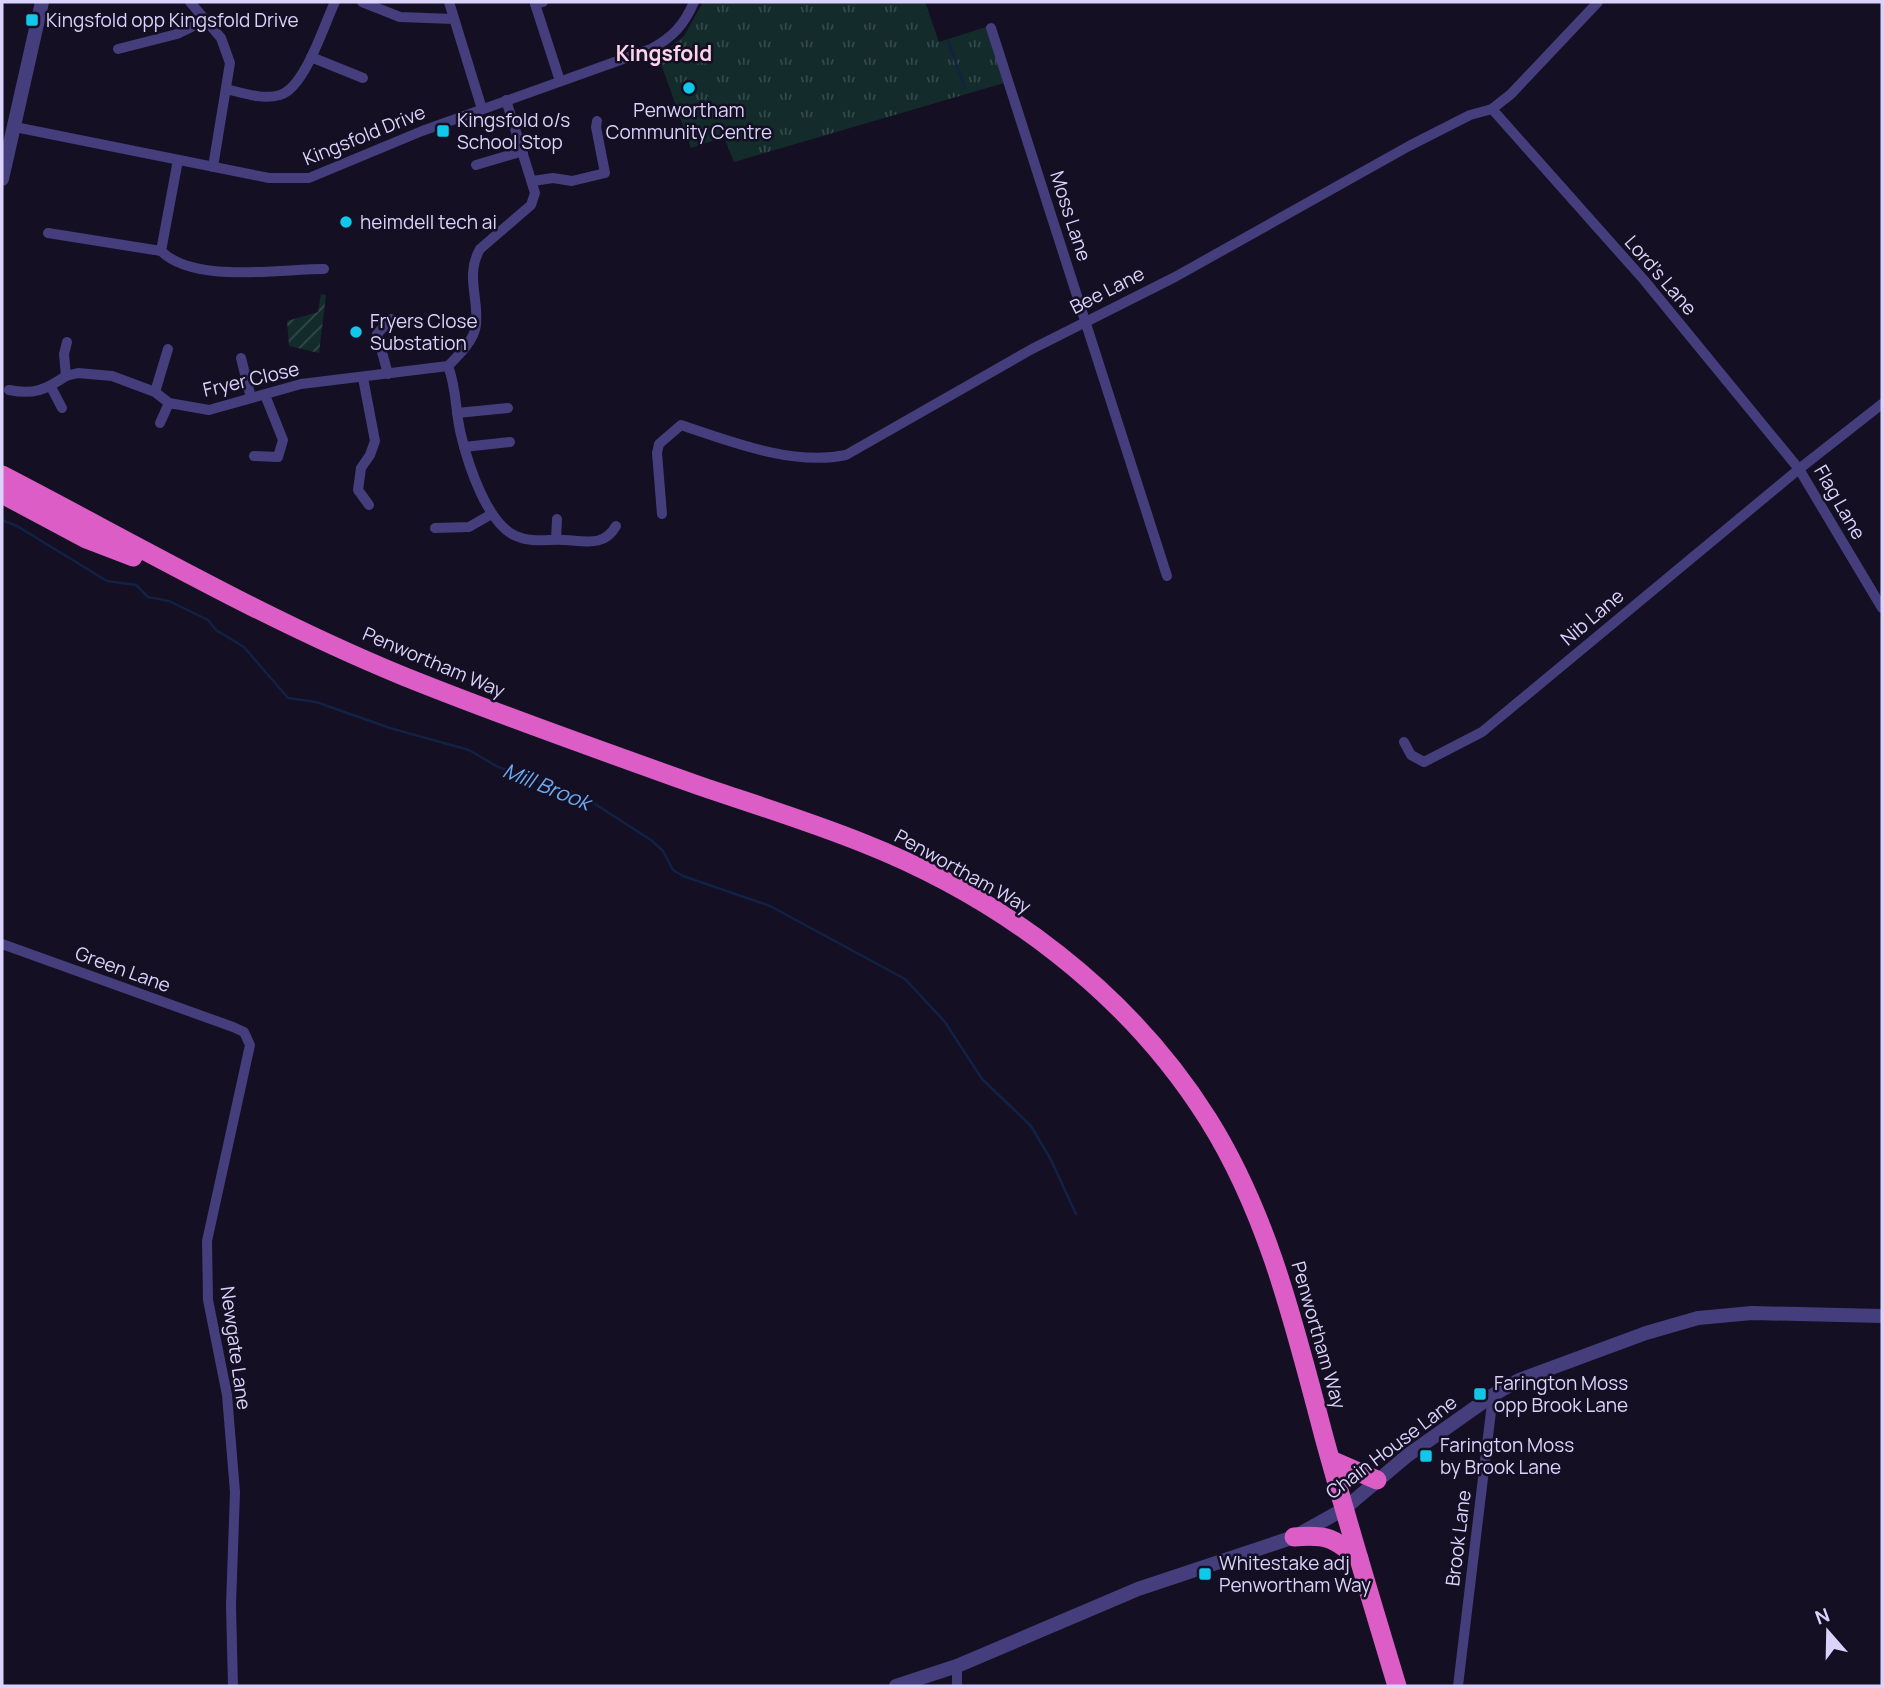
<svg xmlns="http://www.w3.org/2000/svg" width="1884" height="1688" viewBox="0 0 1884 1688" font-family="Manrope,sans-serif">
<defs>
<pattern id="park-tufts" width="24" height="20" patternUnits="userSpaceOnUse" patternTransform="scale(1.75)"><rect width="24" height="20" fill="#132b2b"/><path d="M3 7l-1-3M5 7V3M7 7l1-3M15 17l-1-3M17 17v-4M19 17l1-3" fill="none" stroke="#35494b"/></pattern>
<pattern id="garden-furrows" width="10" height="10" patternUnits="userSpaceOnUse" patternTransform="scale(1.75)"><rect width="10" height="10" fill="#132b2b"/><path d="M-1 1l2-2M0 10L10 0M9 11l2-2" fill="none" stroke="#35494b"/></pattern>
</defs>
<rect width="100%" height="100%" fill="#140f22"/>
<path fill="url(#park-tufts)" d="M703 2H925L939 42 986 27 1004 83 734 162 724 137 691 148 660 61V55L684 36Z"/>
<path fill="url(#garden-furrows)" d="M321 294 326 295 319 353 289 346 287 321 318 312Z"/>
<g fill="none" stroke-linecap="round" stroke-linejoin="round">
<g stroke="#124" stroke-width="2.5">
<path d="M948 41 965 88"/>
<path d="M2 520 17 526 107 581 136 585 148 597 169 601 208 620 216 630 244 647 288 698 316 702 390 728 469 750 498 767 581 795 651 840 663 851 673 870 683 876 770 906 905 979 945 1022 982 1079 1031 1126 1051 1160 1076 1214"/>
</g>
<g stroke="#443e7d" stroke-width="10">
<path d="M190 2 221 38 230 63 213 167"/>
<path d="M362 2 400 17 453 19"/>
<path d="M449 2 482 109"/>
<path d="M543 2 535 4 560 81"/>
<path d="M991 28 1167 576"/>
<path d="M118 49 177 34 204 21"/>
<path d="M311 57 363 78"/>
<path d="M226 89C243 93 262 100 280 95 305 88 324 24 335 2"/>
<path d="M1492 109 1644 280 1799 469 1882 608"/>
<path d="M15 127 269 178H309L422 131 651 49C673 37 684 25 694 2"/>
<path d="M476 165 523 151"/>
<path d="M533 181 553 178 572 181 605 173 596 127 597 121"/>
<path d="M48 233 161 251C194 284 280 269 324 269"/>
<path d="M161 251 178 160"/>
<path d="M67 342 64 354 66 376 78 373 112 376 155 392 169 403 209 410 301 384 448 366C459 355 474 341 476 325 479 298 465 275 480 249L531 205 535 193 506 100"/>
<path d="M241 358 251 398"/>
<path d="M448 366C457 389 455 411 461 435 468 464 487 524 516 536 531 543 548 539 564 540 586 541 604 547 616 526"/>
<path d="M388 374 377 334 391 319"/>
<path d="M363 378 375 441 370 455 361 468 358 490 369 505"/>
<path d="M51 387 62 408"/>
<path d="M9 390C34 395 45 390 66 376"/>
<path d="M155 392 168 349"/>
<path d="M457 413 508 408"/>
<path d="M160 423 169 403"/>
<path d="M464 447 510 442"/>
<path d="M254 456 278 457 283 440 265 395"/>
<path d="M662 514 657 453 659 444 681 425C731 442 793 466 846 455L1032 349 1175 277 1409 146 1470 115 1492 109 1511 94 1598 2"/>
<path d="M435 528 469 527 490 515"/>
<path d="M556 539 557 519"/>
<path d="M1404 742 1411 755 1424 762 1482 732 1799 469 1882 404"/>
<path d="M2 944 233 1027 244 1032 250 1045 207 1241 208 1300 227 1395 235 1492 231 1605 233 1686"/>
<path d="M957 1686V1666"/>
<path d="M1458 1686 1493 1395"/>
</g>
<g stroke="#443e7d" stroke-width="14">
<path d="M2 179 42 2"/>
<path d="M896 1686 957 1666 1138 1589 1294 1537 1344 1509 1408 1455 1493 1395 1519 1380 1646 1333 1698 1318 1752 1313 1882 1316"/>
</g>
<g stroke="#dc5dc6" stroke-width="19">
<path d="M2 475C135 544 264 619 403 676 502 716 602 751 703 787 756 805 811 822 863 843 1002 898 1128 992 1208 1119 1269 1216 1295 1328 1324 1437 1347 1521 1372 1603 1397 1686"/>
<path d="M2 494 86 539 133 557"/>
<path d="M1331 1460 1377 1480"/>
<path d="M1294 1537C1327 1534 1334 1538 1359 1559"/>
</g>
</g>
<g fill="#11c8ea" stroke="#140f22" stroke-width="2.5">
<rect x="25" y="13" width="14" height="14" rx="3.5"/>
<circle cx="689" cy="88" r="7"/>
<rect x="436" y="124" width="14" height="14" rx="3.5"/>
<circle cx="346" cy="222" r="7"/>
<circle cx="356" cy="332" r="7"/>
<rect x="1473" y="1387" width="14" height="14" rx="3.5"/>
<rect x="1419" y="1449" width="14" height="14" rx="3.5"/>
<rect x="1198" y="1567" width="14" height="14" rx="3.5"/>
</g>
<g text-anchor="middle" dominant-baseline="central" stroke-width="5" stroke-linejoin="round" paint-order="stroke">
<g font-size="19" fill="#dad3fc" stroke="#140f22" text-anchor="start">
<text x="46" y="20">Kingsfold opp Kingsfold Drive</text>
<text x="689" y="110" text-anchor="middle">Penwortham<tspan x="689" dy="22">Community Centre</tspan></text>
<text x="457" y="120">Kingsfold o/s<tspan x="457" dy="22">School Stop</tspan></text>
<text x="360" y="222">heimdell tech ai</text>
<text x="370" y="321">Fryers Close<tspan x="370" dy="22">Substation</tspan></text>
<text x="1494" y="1383">Farington Moss<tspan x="1494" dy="22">opp Brook Lane</tspan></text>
<text x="1440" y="1445">Farington Moss<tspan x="1440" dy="22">by Brook Lane</tspan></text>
<text x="1219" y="1563">Whitestake adj<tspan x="1219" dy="22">Penwortham Way</tspan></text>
</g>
<g font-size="19" fill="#dad3fc" stroke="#140f22">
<text transform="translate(364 135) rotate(-22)">Kingsfold Drive</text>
<text transform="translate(1071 216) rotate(72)">Moss Lane</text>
<text transform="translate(1661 275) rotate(49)">Lord's Lane</text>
<text transform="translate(1107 290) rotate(-27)">Bee Lane</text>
<text transform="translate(251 379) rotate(-13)">Fryer Close</text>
<text transform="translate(1840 502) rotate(60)">Flag Lane</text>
<text transform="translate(1592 617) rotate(-40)">Nib Lane</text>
<text transform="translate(434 662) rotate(23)">Penwortham Way</text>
<text transform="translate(963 871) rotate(29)">Penwortham Way</text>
<text transform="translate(123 969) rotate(20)">Green Lane</text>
<text transform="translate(1319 1335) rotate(74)">Penwortham Way</text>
<text transform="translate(236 1348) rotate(82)">Newgate Lane</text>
<text transform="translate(1391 1447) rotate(-37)">Chain House Lane</text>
<text transform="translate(1458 1538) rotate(-83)">Brook Lane</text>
</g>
<g font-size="21" font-weight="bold" fill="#fcd5ec" stroke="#140f22">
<text x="664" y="53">Kingsfold</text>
</g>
<g font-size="21" font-style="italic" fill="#69acf4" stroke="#140f22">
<text transform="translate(547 786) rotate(22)">Mill Brook</text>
</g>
</g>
<rect width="1884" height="1688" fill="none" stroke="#dad3fc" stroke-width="7"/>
<g transform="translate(1828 1632) rotate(340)" stroke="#140f22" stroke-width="5" paint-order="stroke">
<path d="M0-5L12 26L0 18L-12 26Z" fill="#dad3fc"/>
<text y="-10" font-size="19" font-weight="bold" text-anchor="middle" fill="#dad3fc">N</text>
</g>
</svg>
